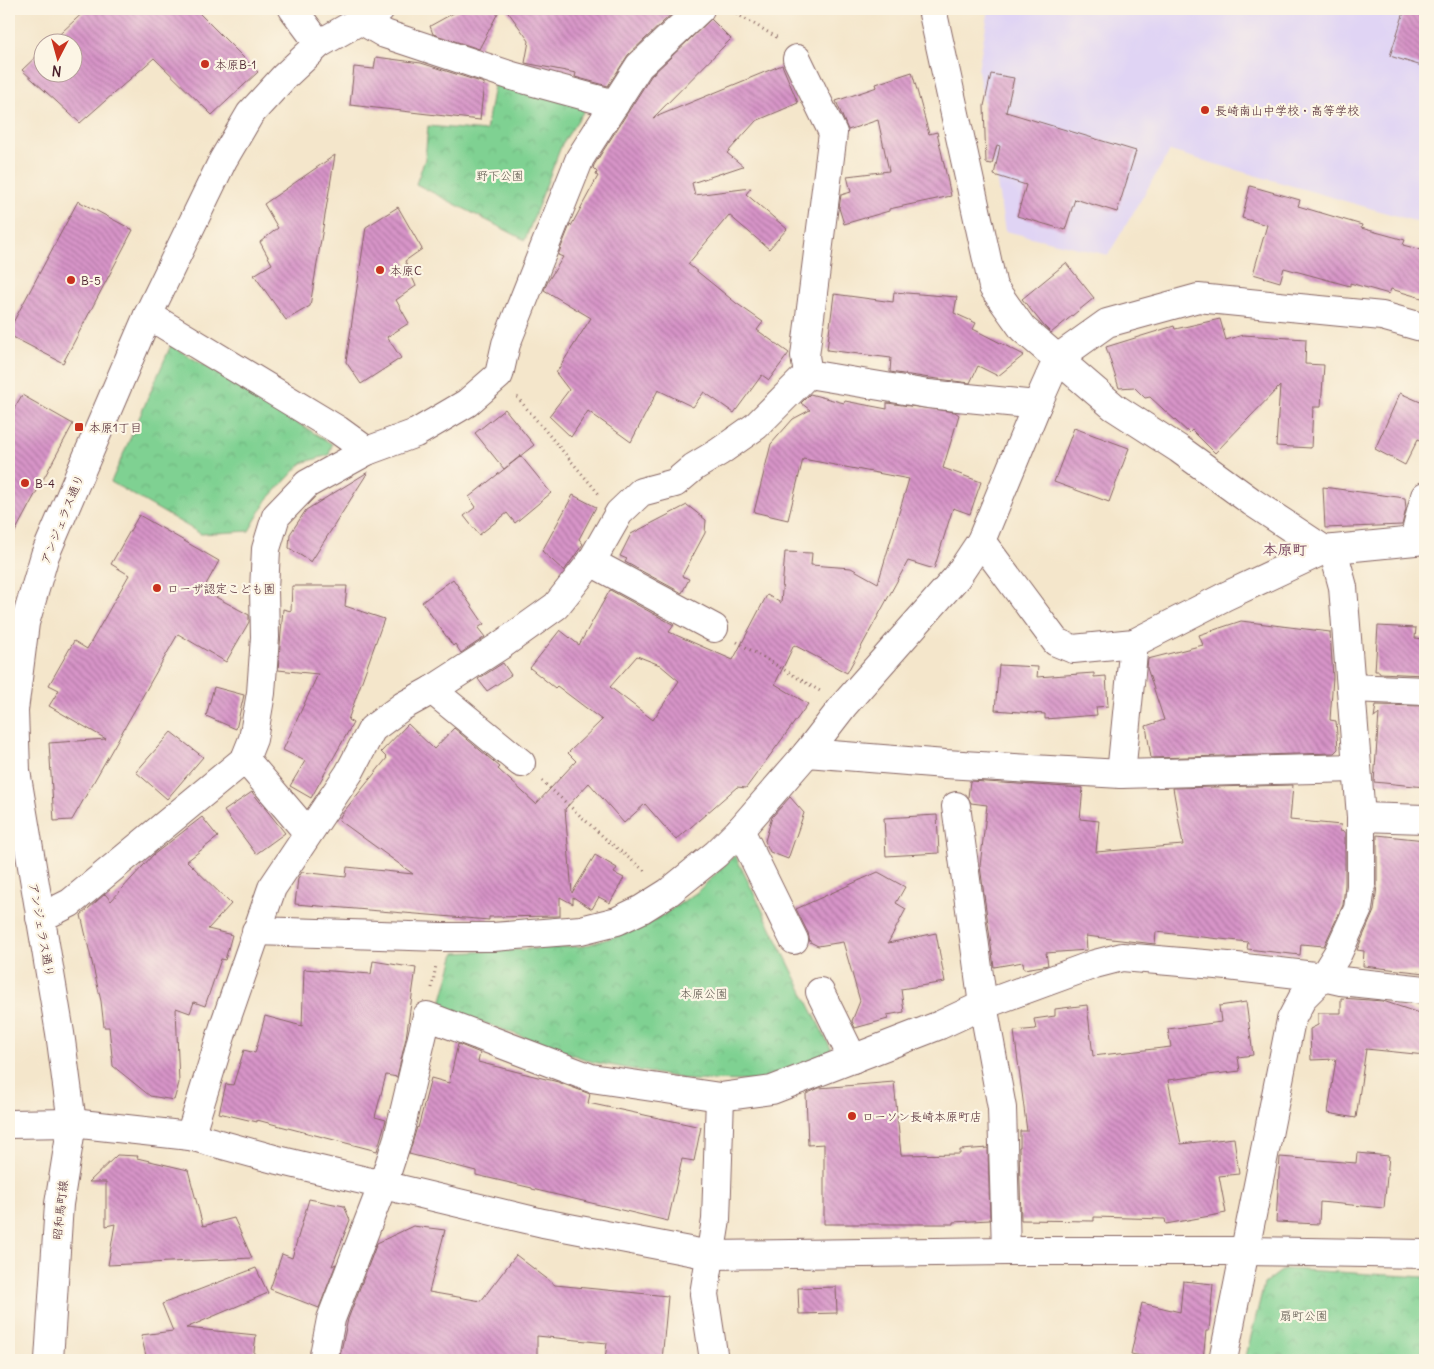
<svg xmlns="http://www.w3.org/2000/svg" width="1434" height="1369" viewBox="0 0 1434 1369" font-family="Delius,'Klee One',sans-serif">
<defs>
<pattern id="park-crowns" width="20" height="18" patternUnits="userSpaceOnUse" patternTransform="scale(1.25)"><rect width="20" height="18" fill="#7fd192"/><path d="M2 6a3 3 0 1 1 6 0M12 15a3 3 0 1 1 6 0" fill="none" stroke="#6fb37e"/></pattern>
<pattern id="building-back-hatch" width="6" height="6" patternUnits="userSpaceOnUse" patternTransform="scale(1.25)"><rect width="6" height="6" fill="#d794c8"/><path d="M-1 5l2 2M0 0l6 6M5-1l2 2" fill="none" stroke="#b078a3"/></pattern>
</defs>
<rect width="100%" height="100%" fill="#fcf5e5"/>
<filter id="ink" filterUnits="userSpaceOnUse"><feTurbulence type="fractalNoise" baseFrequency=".02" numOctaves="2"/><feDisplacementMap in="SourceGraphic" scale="10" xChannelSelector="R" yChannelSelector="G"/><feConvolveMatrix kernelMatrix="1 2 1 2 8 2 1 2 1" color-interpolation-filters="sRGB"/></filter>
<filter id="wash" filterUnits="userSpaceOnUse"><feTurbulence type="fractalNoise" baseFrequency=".0096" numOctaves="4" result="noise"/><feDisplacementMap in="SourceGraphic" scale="20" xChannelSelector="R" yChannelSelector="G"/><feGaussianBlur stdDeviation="1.12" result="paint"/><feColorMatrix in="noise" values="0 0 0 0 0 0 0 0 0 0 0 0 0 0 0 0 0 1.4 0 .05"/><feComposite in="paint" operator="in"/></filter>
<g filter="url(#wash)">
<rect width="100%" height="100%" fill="#f4e6cb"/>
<path fill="#e0d4f4" d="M989 9H1425V224L1170 151 1108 255 1005 231 978 70Z"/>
<g fill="url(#park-crowns)" stroke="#64785e">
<path d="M495 80 586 108 562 144 525 240 416 184 425 159 428 126 486 131Z"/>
<path d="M171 345 332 444 329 455 302 463 267 500 249 531 201 534 111 482Z"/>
<path d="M735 855 832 1051 758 1081 690 1080 593 1062 440 1007 455 953 584 946 643 928 696 893Z"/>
<path d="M1284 1269 1425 1277V1360H1245L1264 1284Z"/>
</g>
<g id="blocks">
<g fill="url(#building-back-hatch)" fill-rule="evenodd">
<path d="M87 9H195L258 72 212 115 154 58 80 123 22 70 42 51V72H72V42H51Z"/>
<path d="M461 9H500L479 49 433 34 430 26Z"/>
<path d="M506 9H677L628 55 608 86 575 77 576 73 525 63 529 41Z"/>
<path d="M1405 9H1425V67L1390 56Z"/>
<path d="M711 19 731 39 653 118 782 65 798 103 756 121 727 153 743 166 692 183 695 195 751 188 746 194 787 229 769 249 729 215 688 264 736 303 763 322 757 330 789 353 769 380 762 375 734 413 704 392 693 407 658 390 631 442 588 411 571 437 549 416 569 390 556 373 591 318 544 290 548 281 563 257 558 255 570 225 571 226 598 176 596 175 597 172 593 168 594 165 651 76Z"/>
<path d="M376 57 421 63 484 83 480 120 350 105 354 67 374 69Z"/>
<path d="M912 72 929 134 937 132 951 196 889 209V211L844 224 839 208 841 195 851 192 847 176 889 171 878 120 848 130 836 101 877 87 876 84Z"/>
<path d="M991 74 1014 78 1006 112 1136 151 1117 212 1075 199 1065 230 1017 216 1026 185 994 175 1000 146 997 145 992 164 986 163 984 106Z"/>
<path d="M335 155 310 306 286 320 254 275 272 264 260 242 278 228 264 204Z"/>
<path d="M1250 186 1300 200 1298 206 1362 225 1361 228 1405 240 1403 245 1425 251V299L1391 289 1389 294 1350 283V286L1284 268 1280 282 1253 274 1267 225 1242 218Z"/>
<path d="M78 201 133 230 63 363 9 335V330Z"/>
<path d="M398 207 422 249 405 261 416 286 396 300 409 323 387 337 401 358 361 384 346 362 366 227Z"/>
<path d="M1066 263 1094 298 1051 333 1044 326 1022 299Z"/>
<path d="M894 292 957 297 954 313 976 323 973 329 1024 355 998 376 978 366 970 383 930 378 890 372 891 358 827 350 834 294 893 302Z"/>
<path d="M1220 319 1226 340 1243 335 1306 339 1305 364 1324 365 1321 407H1313L1311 448 1276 446 1280 386 1215 453 1192 430 1189 433 1150 397 1145 398 1134 387 1119 388 1106 347 1174 326 1175 329Z"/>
<path d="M1400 393 1425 404V442L1418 439 1405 465 1375 449Z"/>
<path d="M810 394 844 403 845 401 887 409V403L955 412 959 415 943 468 981 482 970 514 953 508 934 569 908 561 847 673 794 645 775 684 808 704 746 788 737 787 676 840 645 804 624 823 589 783 565 809 572 893 595 855 617 868 614 873 624 878 610 903 599 897 592 909 573 897V904L560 897V916L489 917V920L295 904 298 878 302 872 346 877 347 867 413 874 339 820 341 815 387 758 381 752 408 724 434 749 454 728 500 767 498 769 536 804 576 761 568 753 602 720 557 686 555 688 530 668 560 630 579 645 610 590 674 625 669 632 733 660 767 595 781 603 785 552 812 553 811 565 851 568 878 583 909 479 803 459 788 520 754 512 771 444 793 419 810 410 801 403ZM637 656 660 665 679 681 653 720 610 687Z"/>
<path d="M22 395 73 424 9 543V417Z"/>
<path d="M505 409 534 445 504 469 475 433Z"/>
<path d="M1074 428 1129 448 1109 502 1054 482Z"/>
<path d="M521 456 551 493 515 523 507 513 479 535 464 516 476 507 469 497Z"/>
<path d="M368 472 311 562 289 548 290 534 306 510Z"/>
<path d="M1323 487 1405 498 1406 509 1402 525 1325 528Z"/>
<path d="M573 495 596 507 579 539 583 544 564 571 542 551Z"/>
<path d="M687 505 706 520 705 533 682 576 689 579 682 593 625 562 627 559 620 556 631 534Z"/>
<path d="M139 515 219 561 203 590 249 615V622L226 662 178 634 72 820 54 821 49 743 106 739 49 706 59 690 49 685 74 641 87 649 129 575 111 564Z"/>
<path d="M453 579 484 624 478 628 485 637 461 653 455 644 453 646 422 602Z"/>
<path d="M292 586H347L345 606 384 619 348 720 353 723 311 798 290 786 305 761 283 750 318 674 278 670 283 609 291 611Z"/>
<path d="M1241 621 1330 632 1333 677 1330 720 1336 721 1338 749 1334 753 1151 758 1146 726 1164 720 1147 668 1148 659 1203 645 1199 635Z"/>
<path d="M1378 626 1416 628 1415 638 1425 639V675L1379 673V671H1375Z"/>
<path d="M503 663 511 675 487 691 478 679Z"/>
<path d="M999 665 1038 667 1037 677 1094 673V677L1106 676 1108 706 1096 707 1097 715 1045 719V714L995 710Z"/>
<path d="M214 687 244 695 236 729 206 716Z"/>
<path d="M1376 705 1425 706V787L1374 782 1379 714 1374 718Z"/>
<path d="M171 732 203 757 167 799 136 772Z"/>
<path d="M970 781 1083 788 1080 819 1099 821 1096 852 1183 845 1173 788 1293 785 1290 820 1341 825 1340 831 1345 832V885L1343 905 1324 946 1301 944 1300 955 1247 949 1248 942 1156 932 1155 944 1086 936 1087 950 1046 953 1048 965 1043 966 1024 969 1023 962 994 967 980 866 987 805 971 803 968 797Z"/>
<path d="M252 792 285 833 256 854 224 811Z"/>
<path d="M790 797 804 813 788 859 770 852 765 841 772 817Z"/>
<path d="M937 815 939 853 886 856 884 818Z"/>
<path d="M202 817 218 837 187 861 231 904 208 929 232 935 225 960 221 959 205 1006 194 1002 190 1013 176 1008 179 1083 174 1100 150 1096 113 1066 109 1027H104L101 1001 81 915 105 894 111 901 153 855Z"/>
<path d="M1377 835 1425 840V973L1363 966 1364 951 1357 950 1374 911 1377 886Z"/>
<path d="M878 872 905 887 896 903 906 909 888 943 936 933 945 982 901 989 904 1012 887 1015 888 1019 855 1028 852 1021 860 1001 843 942 818 946 810 942 808 933 796 909Z"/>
<path d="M373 961 416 968 406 1038 397 1077 386 1075 375 1117 386 1120 377 1151 257 1120V1122L219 1113 226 1084 233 1085 244 1050 255 1053 265 1016 302 1026 304 969 371 974Z"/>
<path d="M1341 998 1383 1001 1425 1015V1055L1366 1049 1356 1118 1328 1113 1336 1059 1311 1060 1310 1029 1318 1025V1013H1341Z"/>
<path d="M1246 1002 1253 1055 1238 1057 1240 1071 1168 1080 1181 1144 1234 1138 1239 1174 1219 1176 1226 1213 1166 1224 1165 1219 1094 1217V1221L1021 1220 1019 1147H1020V1131H1027L1014 1031 1036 1029 1034 1019 1055 1016V1009L1087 1005 1093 1056 1171 1047 1168 1029 1221 1022 1219 1006Z"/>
<path d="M458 1044 480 1053 478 1062 558 1082 590 1094 588 1103 701 1127 694 1161 682 1159 668 1221 532 1189V1188L476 1175V1171L409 1154 417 1127 418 1128 431 1078 449 1083Z"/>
<path d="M894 1082 901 1155 960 1154V1150L988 1148 990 1220 953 1222V1224H824V1144L808 1145 806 1094 819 1088Z"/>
<path d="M1357 1153 1389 1156 1384 1208 1320 1202 1319 1224 1276 1222 1280 1157 1356 1163Z"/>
<path d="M117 1155 138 1156 137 1158 188 1170 203 1226 234 1218 252 1258 108 1265 115 1224 106 1226V1182H89Z"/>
<path d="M309 1199 344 1206 350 1220 332 1266 336 1264 319 1308 270 1289 282 1254 292 1258Z"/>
<path d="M413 1226 445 1230 429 1292 481 1301 516 1255 555 1285 668 1296 662 1360H605L607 1343 537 1336V1360H339L348 1319 377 1243Z"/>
<path d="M256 1268 268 1293 186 1328 256 1335 253 1360H147L141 1335 173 1331 162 1304Z"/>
<path d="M1183 1281 1213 1284 1209 1331H1206L1203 1360H1161L1131 1354 1142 1303 1180 1312Z"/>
<path d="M836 1287 837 1313 799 1314 798 1288Z"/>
</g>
</g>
</g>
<g filter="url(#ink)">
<use href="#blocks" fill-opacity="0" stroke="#866563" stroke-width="1"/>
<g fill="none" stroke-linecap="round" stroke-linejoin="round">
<g stroke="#866563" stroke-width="30">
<g id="street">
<path d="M293 9 319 44"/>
<path d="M932 9 993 287 1023 329 1114 407 1179 449 1252 502 1335 557 1343 587 1361 817V886L1358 909 1338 953 1323 977 1303 997 1291 1020 1223 1360"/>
<path d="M359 19 385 34 512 76 615 104"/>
<path d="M797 59 833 133 805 356 808 374"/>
<path d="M148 315 338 430 367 451"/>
<path d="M1414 540 1425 496"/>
<path d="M981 541 1056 642 1073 649 1134 643 1226 596 1324 550 1425 540"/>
<path d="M591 562 714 628"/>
<path d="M1351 688 1425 691"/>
<path d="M432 690 521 763"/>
<path d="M807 753 945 764 1121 774 1357 768"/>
<path d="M245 759 308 833"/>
<path d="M1121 774 1134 643"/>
<path d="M956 806 983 1005 1002 1108 1006 1251"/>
<path d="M1361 817 1425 819"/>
<path d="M740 830 794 940"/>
<path d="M40 918 70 903 245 759 253 739 261 693 265 637 264 590 266 549 276 516 307 484 367 451 416 433 467 403 499 375 506 344 580 158 639 66 700 9"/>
<path d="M256 931 441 937H493L581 930 617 921 642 909 669 892 716 854 740 830 807 753 844 705 957 577 981 541 1037 405 1058 358 1107 323 1198 298 1382 316 1425 328"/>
<path d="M820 992 853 1059"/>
<path d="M190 1136 225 1023 272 888 349 773 372 729 403 706 432 690 500 646 556 606 591 562 619 513 641 492 675 483 694 467 719 452 756 426 808 374 928 394 1037 405"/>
<path d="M323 1360 331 1319 383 1184 398 1138 427 1016 591 1078 720 1097 772 1090 940 1025 983 1005 1095 964 1122 957 1228 966 1323 977 1341 981 1425 990"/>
<path d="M714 1360 704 1294 716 1220 720 1097"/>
</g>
</g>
<g stroke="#866563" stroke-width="30">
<g id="secondary">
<path d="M9 1124 72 1123 190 1136 274 1159 543 1223 710 1255 1006 1251H1245L1425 1254"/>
<path d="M49 1360 59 1204 72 1123 60 1033 16 771 14 710 25 623 45 555 148 315 223 160 250 114 284 77 319 44 380 9"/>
</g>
</g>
<g stroke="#866563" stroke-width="3" stroke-dasharray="1 4" stroke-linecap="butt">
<path d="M728 9 778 38"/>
<path d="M517 397 599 494"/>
<path d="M737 642 820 691"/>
<path d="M542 781 608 841 646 872"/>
<path d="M432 988 436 965"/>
</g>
<use href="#street" stroke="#fff" stroke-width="28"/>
<use href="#secondary" stroke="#fff" stroke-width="28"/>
</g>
</g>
<g fill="#c8321e" stroke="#fcf5e5" stroke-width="2">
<circle cx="205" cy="64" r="5"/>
<circle cx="1205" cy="110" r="5"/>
<circle cx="380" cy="270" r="5"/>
<circle cx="71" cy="280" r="5"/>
<rect x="74" y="422" width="10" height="10" rx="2.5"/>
<circle cx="25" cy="483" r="5"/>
<circle cx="157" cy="588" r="5"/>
<circle cx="852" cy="1116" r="5"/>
</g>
<g text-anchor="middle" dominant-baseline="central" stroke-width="4.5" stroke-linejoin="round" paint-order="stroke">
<g font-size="12" fill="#4a1f2b" stroke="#fcf5e5" text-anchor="start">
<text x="215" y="64">本原B-1</text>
<text x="1215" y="110">長崎南山中学校・高等学校</text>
<text x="390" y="270">本原C</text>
<text x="81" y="280">B-5</text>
<text x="89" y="427">本原1丁目</text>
<text x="35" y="483">B-4</text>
<text x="167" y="588">ローザ認定こども園</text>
<text x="862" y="1116">ローソン長崎本原町店</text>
</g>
<g font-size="12" fill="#5a544a" stroke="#fcf5e5">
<text x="500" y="175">野下公園</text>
<text x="704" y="993">本原公園</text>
<text x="1304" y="1315">扇町公園</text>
</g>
<g font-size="12" fill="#4a1f2b" stroke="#fcf5e5">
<text transform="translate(62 519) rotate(-68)">アンジェラス通り</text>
<text transform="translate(42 930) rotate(80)">アンジェラス通り</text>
<text transform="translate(60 1210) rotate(-84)">昭和馬町線</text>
</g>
<g font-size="15" font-weight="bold" fill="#7b4862" stroke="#fcf5e5">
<text x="1285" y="549">本原町</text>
</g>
</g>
<rect width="1434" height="1369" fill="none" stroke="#fcf5e5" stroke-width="30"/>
<g transform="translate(58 58) rotate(186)"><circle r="24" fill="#fcf5e5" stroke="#b59f9b"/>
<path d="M0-4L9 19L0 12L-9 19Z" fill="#c8321e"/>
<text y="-8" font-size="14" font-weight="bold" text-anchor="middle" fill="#4a1f2b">N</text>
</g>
</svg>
